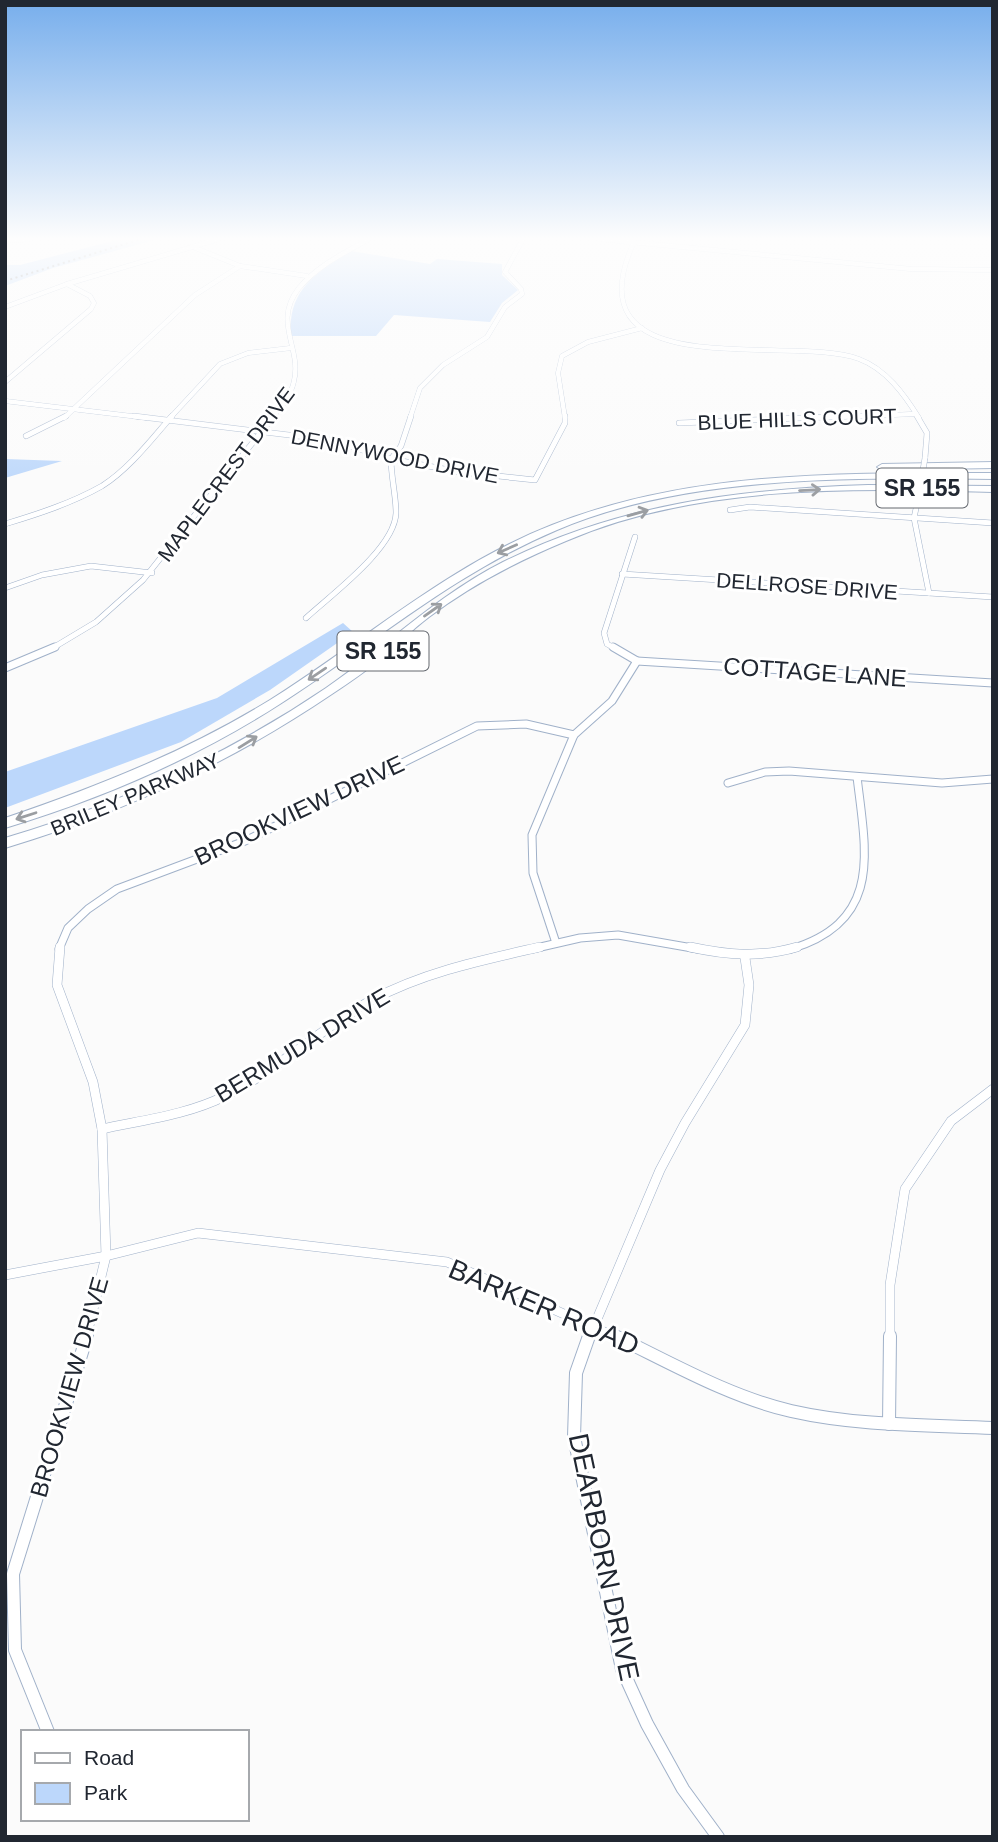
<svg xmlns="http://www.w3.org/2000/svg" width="998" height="1842" viewBox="0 0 998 1842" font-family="Arial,sans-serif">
<rect width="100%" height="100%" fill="#fbfbfb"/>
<g fill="#bcd7fb">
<path d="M120 239H158L53 268 5 286V265H20Z"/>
<path d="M351 251 430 264 437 259 502 264V275L518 290 502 303 490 322 394 315 376 336H291C287 290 316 273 351 251Z"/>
<path d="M5 459 62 461 5 478Z"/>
<path d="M343 623 353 632 270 690 181 742 5 808V772L217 698Z"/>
</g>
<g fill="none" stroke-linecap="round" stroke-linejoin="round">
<g stroke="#a0b1c9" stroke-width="5">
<g id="minor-far4">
<path d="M599 239 911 269 993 270"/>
<path d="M5 241 31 239"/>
<path d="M633 244C569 389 792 333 859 359 886 369 904 394 919 418"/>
<path d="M193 247 240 266 307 276"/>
<path d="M5 307 67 284 219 239"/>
<path d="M5 382 91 309 94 303 90 296 67 284"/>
<path d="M5 401 148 418"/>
<path d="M64 418 195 295 240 266"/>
<path d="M170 418 220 364 248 353 291 348"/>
<path d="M272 418C281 407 291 396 294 381 302 348 272 322 299 288 317 266 344 253 369 239"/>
<path d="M410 418 420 388 443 365 487 337 505 307 522 294 521 289 505 272 523 239"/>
<path d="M565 418 558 373 562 356 588 342 642 328"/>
<path d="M805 418 916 414"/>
</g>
</g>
<g stroke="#a0b1c9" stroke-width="6">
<g id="minor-far3">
<path d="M134 416 330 440 391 459 460 472 535 480 565 423V416"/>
<path d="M917 416 927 433 925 458"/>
<path d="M679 423 851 416"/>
<path d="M26 436 66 416"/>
<path d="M918 499 914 518 929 593"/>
<path d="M730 510 750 507 993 523"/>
<path d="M5 524C38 514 72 503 102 486 129 469 151 440 172 416"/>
<path d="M622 574 993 597"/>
<path d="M5 588 42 575 91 566 152 573"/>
<path d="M306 618C331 595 395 548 396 513 396 495 391 477 391 459L401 446 411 416"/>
<path d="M51 649 96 622 143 580 274 416"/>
<path d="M616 649 607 644 604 633 635 537"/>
</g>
</g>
<g stroke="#a0b1c9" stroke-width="9">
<g id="minor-far2">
<path d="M637 661 993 683"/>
<path d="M5 668 55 647"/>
<path d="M728 783 765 772 789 771 942 783 993 779"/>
<path d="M556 943 533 873 532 835 574 735 612 701 637 661 613 647"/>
<path d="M59 949 68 928 88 909 117 889 245 841 477 726 526 724 574 735"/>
<path d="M532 949 580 938 618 935 698 949"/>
<path d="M791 949C883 921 866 853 857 777"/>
</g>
</g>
<g stroke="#a0b1c9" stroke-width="10">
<g id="minor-far1">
<path d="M60 947 57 985 93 1082 102 1129 106 1256 86 1338"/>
<path d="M690 947C727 955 760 958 797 947"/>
<path d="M102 1129C143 1120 187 1115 225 1096 278 1070 321 1028 372 1000 424 972 483 960 540 947"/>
<path d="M5 1275 106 1256 198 1233 447 1262 618 1338"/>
<path d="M589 1338 660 1170 685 1123 745 1025 749 985 745 958"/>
<path d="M890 1338V1285L905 1189 951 1121 993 1089"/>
</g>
</g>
<g stroke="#a0b1c9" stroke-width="14">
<g id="minor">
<path d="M589 1336 576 1373 574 1437 622 1669 647 1724 683 1789 718 1837"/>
<path d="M615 1336C671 1363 730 1397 791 1411 857 1426 926 1425 993 1428"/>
<path d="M889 1424 890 1336"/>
<path d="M48 1732 15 1650 13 1574 87 1336"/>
</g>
</g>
<g stroke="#a0b1c9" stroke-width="2">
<g id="motorway">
<path d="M993 462V468L882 470 877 467 882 464Z"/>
<path d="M993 473V479C853 478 688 474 557 530 451 575 375 643 280 704 196 758 101 799 5 828V818C97 787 187 751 270 700 364 641 447 566 552 525 691 470 846 473 993 473Z"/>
<path d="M868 485 993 486V492C851 488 699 484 566 541 518 561 471 585 429 617 413 629 399 643 384 656 368 670 350 682 332 694 230 763 122 813 5 848V838C120 804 227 755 326 688 387 646 436 596 503 562 620 504 739 489 868 485Z"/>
</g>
</g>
<use href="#minor-far4" stroke="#fff" stroke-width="4.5"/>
<use href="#minor-far3" stroke="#fff" stroke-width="5"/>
<use href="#minor-far2" stroke="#fff" stroke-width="7"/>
<use href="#minor-far1" stroke="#fff" stroke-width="9"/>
<use href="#minor" stroke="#fff" stroke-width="12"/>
<use href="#motorway" fill="#fff" fill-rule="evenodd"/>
<path stroke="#7c8086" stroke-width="2" stroke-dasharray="2 3.5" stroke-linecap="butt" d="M5 281 141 239"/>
<g stroke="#a0b1c9" stroke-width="6" stroke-linecap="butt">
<path id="minor-bridge" d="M918 499 925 458"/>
</g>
<use href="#minor-bridge" stroke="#fff" stroke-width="5"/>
</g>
<defs><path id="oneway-shaft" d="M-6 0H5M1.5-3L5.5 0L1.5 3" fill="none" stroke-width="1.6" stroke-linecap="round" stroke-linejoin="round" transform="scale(1.75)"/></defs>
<g stroke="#9b9ea2">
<use href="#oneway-shaft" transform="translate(810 490) rotate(-3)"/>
<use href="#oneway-shaft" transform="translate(638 513) rotate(-16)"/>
<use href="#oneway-shaft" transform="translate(507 549) rotate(156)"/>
<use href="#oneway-shaft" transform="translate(433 610) rotate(-35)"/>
<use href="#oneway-shaft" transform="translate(317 674) rotate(146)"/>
<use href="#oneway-shaft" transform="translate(248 742) rotate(-32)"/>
<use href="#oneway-shaft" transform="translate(26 816) rotate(162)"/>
</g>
<linearGradient id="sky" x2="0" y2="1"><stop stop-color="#77aeec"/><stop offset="0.48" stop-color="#fdfdfd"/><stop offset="1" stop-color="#fdfdfd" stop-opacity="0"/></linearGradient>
<rect width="998" height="497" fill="url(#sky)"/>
<g text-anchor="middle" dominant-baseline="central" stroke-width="6" stroke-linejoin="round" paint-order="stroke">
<g font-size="21" fill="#212731" stroke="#fff">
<text transform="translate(797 419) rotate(-2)">BLUE HILLS COURT</text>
<text transform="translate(395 456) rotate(11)">DENNYWOOD DRIVE</text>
<text transform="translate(226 474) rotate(-53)">MAPLECREST DRIVE</text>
<text transform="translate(807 586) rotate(4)">DELLROSE DRIVE</text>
<text transform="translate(135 794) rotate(-23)">BRILEY PARKWAY</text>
</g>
<g fill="#fff" stroke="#64686f" stroke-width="2">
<rect x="876.5" y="468.5" width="91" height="39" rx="5"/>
<rect x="337.5" y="631.5" width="91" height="39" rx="5"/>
</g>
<g font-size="23" font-weight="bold" fill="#212731">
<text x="922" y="488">SR 155</text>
<text x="383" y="651">SR 155</text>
</g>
<g font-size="24" fill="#212731" stroke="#fff">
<text transform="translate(815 672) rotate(4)">COTTAGE LANE</text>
<text transform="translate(299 810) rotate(-25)">BROOKVIEW DRIVE</text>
<text transform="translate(302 1045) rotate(-31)">BERMUDA DRIVE</text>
<text transform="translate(69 1387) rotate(-74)">BROOKVIEW DRIVE</text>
</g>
<g font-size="28" fill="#212731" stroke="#fff">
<text transform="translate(544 1307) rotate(23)">BARKER ROAD</text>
<text transform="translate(604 1557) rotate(78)">DEARBORN DRIVE</text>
</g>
</g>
<rect width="998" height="1842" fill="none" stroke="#212731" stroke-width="14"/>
<rect x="21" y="1730" width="228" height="91" fill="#ffffff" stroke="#a6a9ad" stroke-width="2"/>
<rect x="35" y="1753" width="35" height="10" fill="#ffffff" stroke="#a6a9ad" stroke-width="2"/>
<text x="84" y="1765" font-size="21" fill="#212731">Road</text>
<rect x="35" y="1783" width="35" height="21" fill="#bcd7fb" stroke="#a6a9ad" stroke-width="2"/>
<text x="84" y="1800" font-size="21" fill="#212731">Park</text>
</svg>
